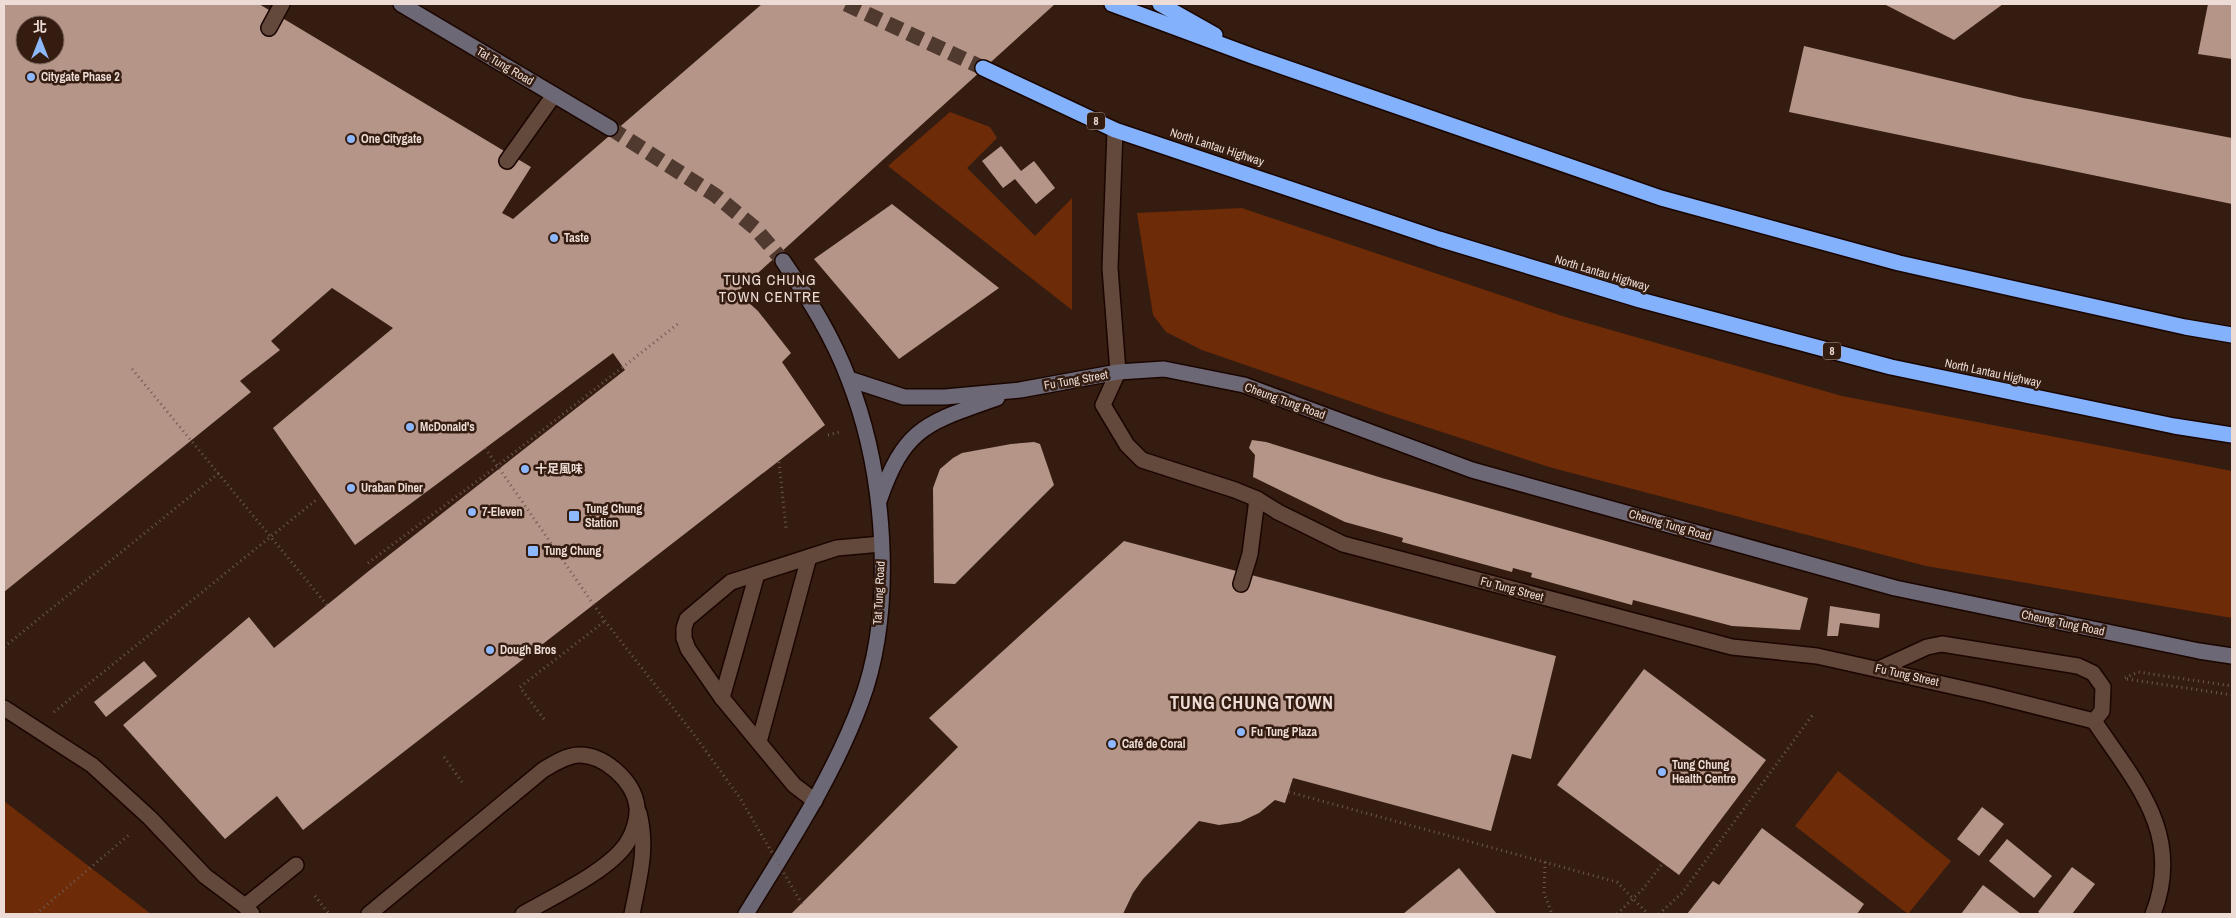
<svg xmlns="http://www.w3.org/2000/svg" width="2236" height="918" viewBox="0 0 2236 918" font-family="'Archivo Narrow','Noto Sans TC',sans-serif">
<rect width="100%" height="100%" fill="#341c11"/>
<g fill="#6d2b08">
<path d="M950 112 990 127 997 138 967 168 1035 236 1072 198V310L888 166Z"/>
<path d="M1242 208 1562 316 1842 396 2232 471V618L1926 566 1549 467 1387 414 1202 350 1166 332 1153 315 1137 213Z"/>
<path d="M1838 771 1951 861 1908 914 1795 826Z"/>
<path d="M4 801 151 914H4Z"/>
</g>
<g fill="#b49588" fill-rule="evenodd">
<path d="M4 4H259L531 167 502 213 513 219 762 4H1055L737 292 758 311 791 353 782 362 825 425 303 830 277 796 225 839 123 725 249 617 274 648 370 570 625 370 613 353 355 545 273 428 393 328 332 288 271 341 280 350 240 381 251 392 4 592ZM25 25H55V55H25Z"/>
<path d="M1884 4H2003L1954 40Z"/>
<path d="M2208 4H2232V59L2198 54Z"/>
<path d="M1804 46 2023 98 2232 138V204L1789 112Z"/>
<path d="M1001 146 1021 171 1034 161 1055 188 1036 204 1015 179 1003 188 982 161Z"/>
<path d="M892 204 999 288 899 359 814 259Z"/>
<path d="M1252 440 1266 442 1382 478 1808 598 1800 630 1732 626 1633 600 1632 605 1531 577 1532 573 1513 568 1512 572 1402 542 1403 538 1345 522 1253 477 1255 455 1249 448Z"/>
<path d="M1034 442 1040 444 1054 485 955 584 934 583 933 488 940 469 953 458 962 453 1011 444Z"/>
<path d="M1124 541 1556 656 1531 759 1512 754 1491 831 1293 778 1285 803 1275 800 1259 813 1240 822 1219 825 1199 821 1143 879 1133 893 1123 914H791L958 747 929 718Z"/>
<path d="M1830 606 1880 614 1879 628 1840 623 1838 636H1827Z"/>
<path d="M144 661 157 676 106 717 94 702Z"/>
<path d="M1644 669 1766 760 1679 875 1557 785Z"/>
<path d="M1982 807 2004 824 1979 856 1957 839Z"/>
<path d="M1762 828 1864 904 1857 914H1687L1713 881 1719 885Z"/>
<path d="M2007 839 2052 876 2034 898 1989 861Z"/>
<path d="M2072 867 2095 884 2072 914H2041L2038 912Z"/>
<path d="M1459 868 1497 914H1403Z"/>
<path d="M1983 885 2021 914H1961Z"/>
</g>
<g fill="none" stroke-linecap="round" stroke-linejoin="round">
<path stroke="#50392e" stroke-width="15" stroke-dasharray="15 8" stroke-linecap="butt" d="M610 128 715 195 755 228 783 261"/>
<path stroke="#50392e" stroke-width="15" stroke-dasharray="15 8" stroke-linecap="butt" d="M846 4 983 68"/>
<g stroke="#1a0501" stroke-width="18">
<g id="lane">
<path d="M269 28 282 4"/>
<path d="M1115 130 1110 268 1118 372"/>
<path d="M507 161 554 95"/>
<path d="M1241 584 1250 554 1257 499"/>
<path d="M1879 669 1927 647 1942 644 2078 666 2093 673 2103 687 2102 711 2094 721C2136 783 2184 835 2153 914"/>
<path d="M722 698 757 574"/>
<path d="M759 742 809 557"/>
<path d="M815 801 794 785 722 698 688 649 684 638V628L687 619 731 582 837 548 881 544"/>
<path d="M252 914 245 906 296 865"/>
<path d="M369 914 543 770C553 764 565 756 578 755 604 754 634 781 637 807 638 819 633 834 627 843 609 871 552 897 523 914"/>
<path d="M632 914C639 878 648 849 639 813"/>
</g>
</g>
<g stroke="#1a0501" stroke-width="18">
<g id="street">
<path d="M1118 372 1103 405 1127 445 1142 460 1235 490 1257 499 1278 512 1343 544 1732 647 1817 656 1987 694 2094 721"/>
<path d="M4 708 92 765 150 818 205 876 245 906"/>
</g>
</g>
<g stroke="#1a0501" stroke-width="18">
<g id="secondary">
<path d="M401 4 610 128"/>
<path d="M849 379 904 397H945L1020 390 1118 372 1164 369 1244 385 1472 470 1895 588 2199 651 2232 656"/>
<path d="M879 501C905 426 927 423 997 398"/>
<path d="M746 914C788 845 833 778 861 702 896 608 885 472 849 380 833 337 809 299 783 261"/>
</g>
</g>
<g stroke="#1a0501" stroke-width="18">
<g id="highway">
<path d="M1112 4 1255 57 1661 198 1899 263 2185 327 2232 335"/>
<path d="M1160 4 1215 35"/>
<path d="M983 68 1115 130 1439 239 1640 300 1891 367 2174 426 2232 435"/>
</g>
</g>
<g stroke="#6e584f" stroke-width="3" stroke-dasharray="1 4" stroke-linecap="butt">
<path d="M132 369 327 605"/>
<path d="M828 435 840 432"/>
<path d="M779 462 786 528"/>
<path d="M368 563 492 470 679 323"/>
<path d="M4 647 219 473"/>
<path d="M2125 678 2138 672 2232 686"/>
<path d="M2127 679 2232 695"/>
<path d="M54 712 316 500"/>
<path d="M544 719 520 687 605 621"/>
<path d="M444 757 462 782"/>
<path d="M1289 792 1617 882 1648 914"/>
<path d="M1545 862 1544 893 1552 914"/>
<path d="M315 896 329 914"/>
<path d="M36 914 130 834"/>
<path d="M1659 914 1682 893 1814 713"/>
</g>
<use href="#lane" stroke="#63483c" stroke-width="15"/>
<use href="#street" stroke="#63483c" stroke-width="15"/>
<use href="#secondary" stroke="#6d6875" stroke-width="15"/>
<use href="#highway" stroke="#84b1fb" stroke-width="15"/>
<g stroke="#6e584f" stroke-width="3" stroke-dasharray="1 4" stroke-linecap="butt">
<path d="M485 448 605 621 692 732 740 798 802 904"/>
<path d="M1617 914 1643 889 1663 863"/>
</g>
</g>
<g fill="#8eb8fd" stroke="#341c11" stroke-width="2">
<circle cx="31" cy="77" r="5"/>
<circle cx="351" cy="139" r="5"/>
<circle cx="554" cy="238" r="5"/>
<circle cx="410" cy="427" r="5"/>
<circle cx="525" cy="469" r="5"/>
<circle cx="351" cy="488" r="5"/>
<circle cx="472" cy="512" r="5"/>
<rect x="568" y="510" width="12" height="12" rx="2.5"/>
<rect x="527" y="545" width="12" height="12" rx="2.5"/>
<circle cx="490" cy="650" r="5"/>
<circle cx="1241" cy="732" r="5"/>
<circle cx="1112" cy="744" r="5"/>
<circle cx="1662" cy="772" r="5"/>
</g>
<g text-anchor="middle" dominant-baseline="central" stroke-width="5" stroke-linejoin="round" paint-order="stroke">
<g fill="#341c11" stroke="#b6a29a" stroke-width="1">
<rect x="1087" y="112.5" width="18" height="17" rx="4"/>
<rect x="1823" y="342.5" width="18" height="17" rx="4"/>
</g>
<g font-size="11" font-weight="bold" fill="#eddcd5">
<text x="1096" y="121">8</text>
<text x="1832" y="351">8</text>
</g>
<g font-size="12" fill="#eddcd5" stroke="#341c11">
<text transform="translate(505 66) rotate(30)">Tat Tung Road</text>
<text transform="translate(1217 147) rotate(18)">North Lantau Highway</text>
<text transform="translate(1602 273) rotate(17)">North Lantau Highway</text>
<text transform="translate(1993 373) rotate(12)">North Lantau Highway</text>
<text transform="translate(1076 380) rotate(-10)">Fu Tung Street</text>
<text transform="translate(1285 401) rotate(20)">Cheung Tung Road</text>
<text transform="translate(1670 525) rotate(16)">Cheung Tung Road</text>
<text transform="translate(1512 589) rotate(15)">Fu Tung Street</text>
<text transform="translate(879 593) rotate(-87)">Tat Tung Road</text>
<text transform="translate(2063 623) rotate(12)">Cheung Tung Road</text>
<text transform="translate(1907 675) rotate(13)">Fu Tung Street</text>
</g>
<g font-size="12" font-weight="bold" fill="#eddcd5" stroke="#341c11" text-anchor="start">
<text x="41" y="77">Citygate Phase 2</text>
<text x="361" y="139">One Citygate</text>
<text x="564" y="238">Taste</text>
<text x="420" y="427">McDonald's</text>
<text x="535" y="469">十足風味</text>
<text x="361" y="488">Uraban Diner</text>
<text x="585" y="509">Tung Chung<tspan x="585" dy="14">Station</tspan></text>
<text x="482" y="512">7-Eleven</text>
<text x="544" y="551">Tung Chung</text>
<text x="500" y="650">Dough Bros</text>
<text x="1251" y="732">Fu Tung Plaza</text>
<text x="1122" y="744">Café de Coral</text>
<text x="1672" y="765">Tung Chung<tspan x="1672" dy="14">Health Centre</tspan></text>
</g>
<g font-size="15" letter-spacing="1" fill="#eddcd5" stroke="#341c11">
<text x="770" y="279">TUNG CHUNG<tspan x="770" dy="17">TOWN CENTRE</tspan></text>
</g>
<g font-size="18" font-weight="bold" letter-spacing="1" fill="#eddcd5" stroke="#341c11">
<text x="1252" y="702">TUNG CHUNG TOWN</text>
</g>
</g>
<rect width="2236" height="918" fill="none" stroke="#eddcd5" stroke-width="10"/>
<g transform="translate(40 40)"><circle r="24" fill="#341c11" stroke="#7e695f"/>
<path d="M0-4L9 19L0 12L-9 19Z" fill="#8eb8fd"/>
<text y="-8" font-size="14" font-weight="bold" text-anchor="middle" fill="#eddcd5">北</text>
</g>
</svg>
